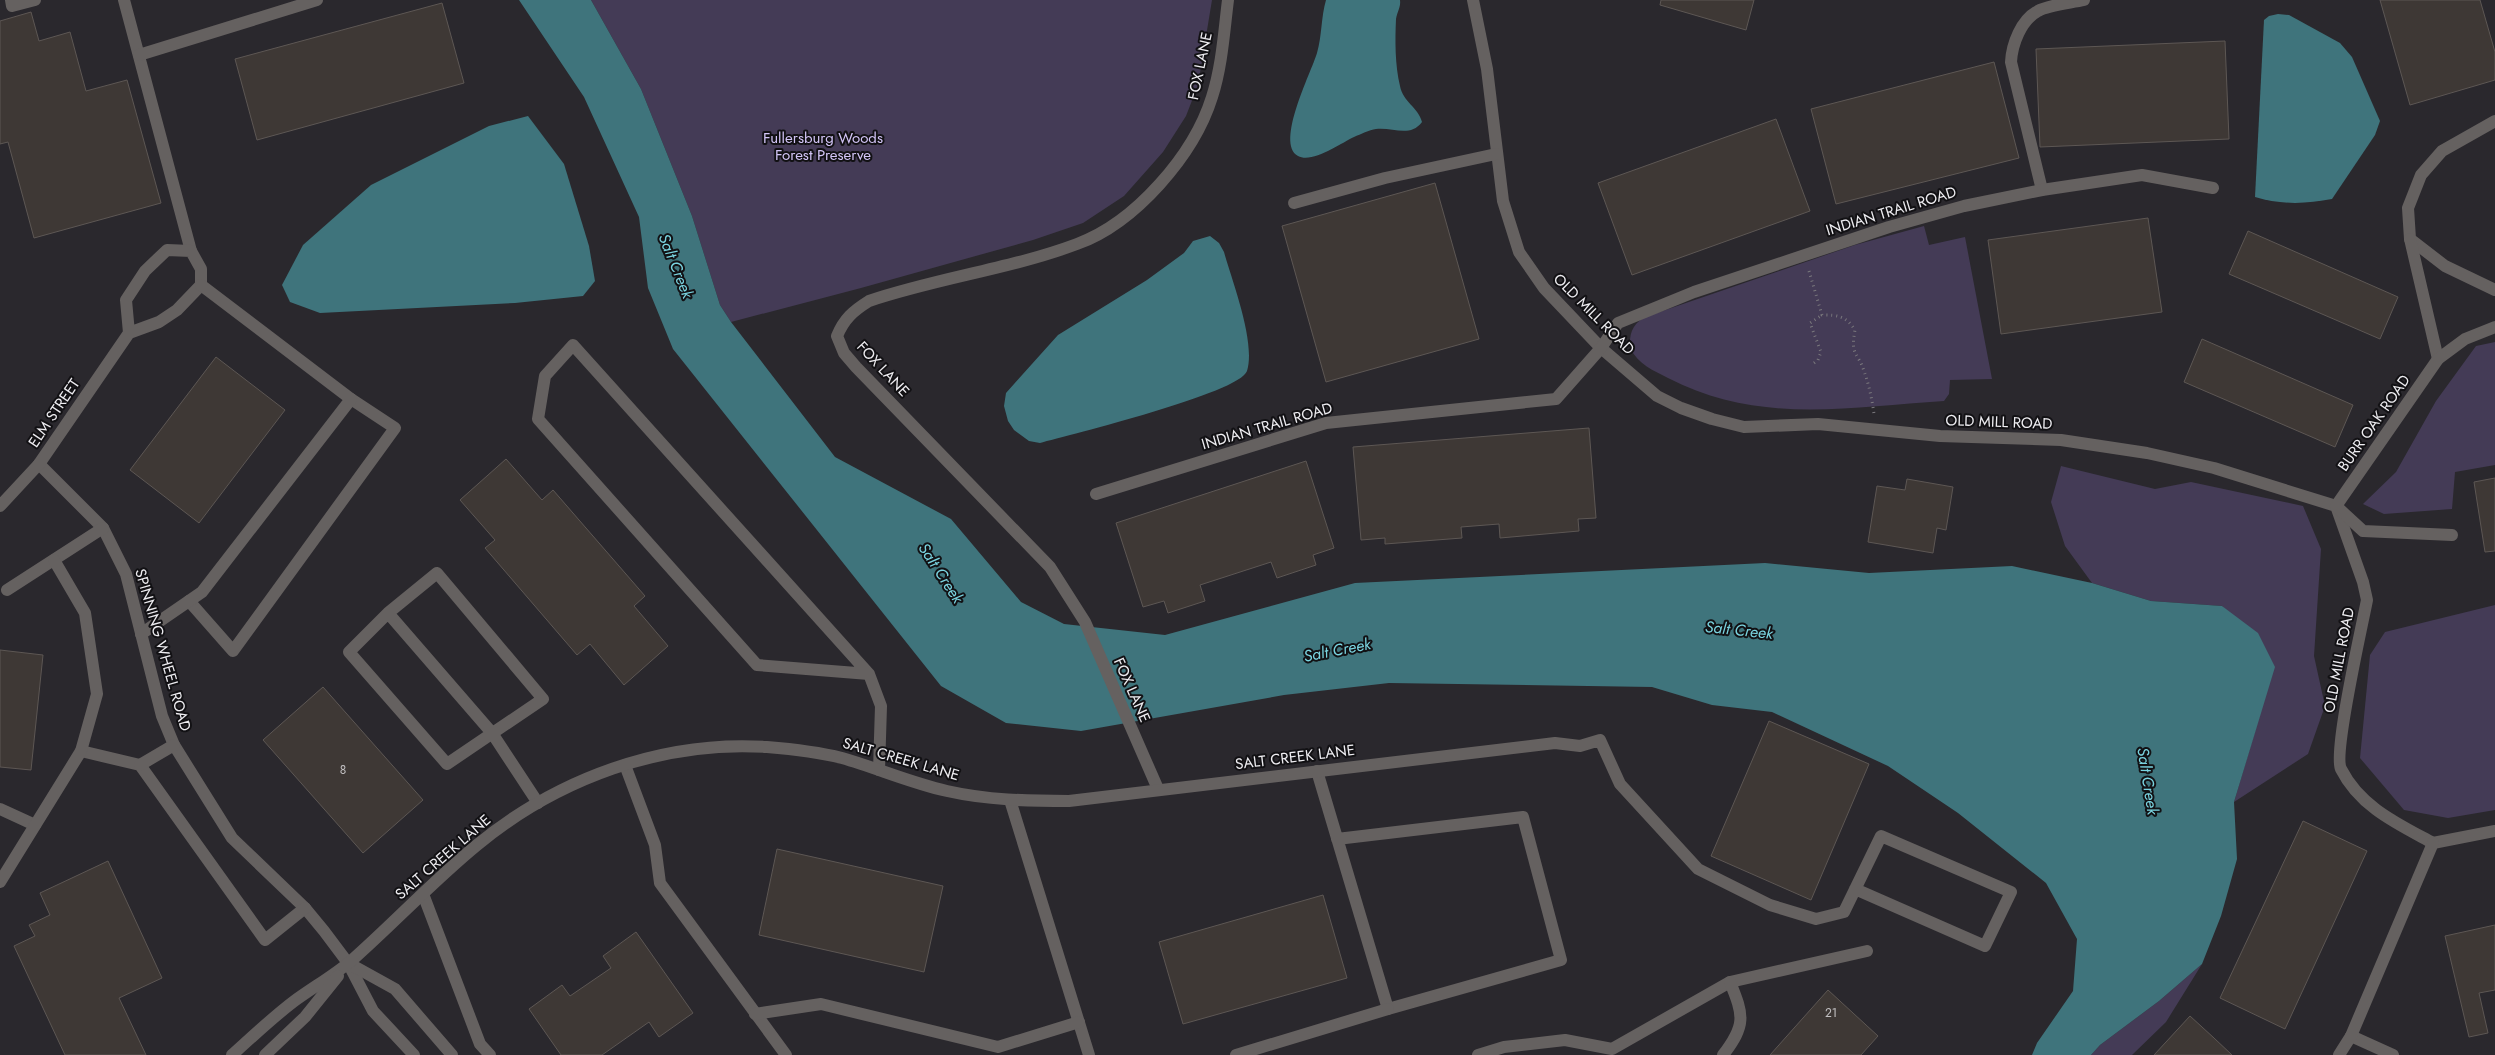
<svg xmlns="http://www.w3.org/2000/svg" width="2495" height="1055" viewBox="0 0 2495 1055" font-family="Jost,sans-serif">
<rect width="100%" height="100%" fill="#2a282d"/>
<g fill="#443b56">
<path d="M591 0H1212L1198 85 1186 116 1163 152 1124 196 1083 223 1033 240 861 288 731 322 720 305 692 216 641 89Z"/>
<path d="M1924 226 1929 245 1965 237 1992 379 1950 380 1949 394 1944 401C1847 407 1759 425 1668 378 1654 371 1638 364 1630 348 1629 333 1633 322 1648 316L1855 245Z"/>
<path d="M2495 342V465L2455 472 2452 509 2384 514 2363 504 2396 472 2436 401 2476 346Z"/>
<path d="M2061 466 2155 489 2191 482 2303 506 2321 549 2314 656 2325 706 2308 754 2234 802 2274 667 2222 606 2151 601 2092 583 2065 546 2051 502Z"/>
<path d="M2495 605V810L2448 818 2404 810 2360 758 2370 655 2385 632Z"/>
<path d="M2202 964 2166 1022 2132 1055H2091L2100 1045 2159 1001Z"/>
</g>
<g fill="#3f747c">
<path d="M519 0H591L641 89 692 216 720 305 731 322 835 457 951 519 1021 602 1064 624 1165 635 1355 583 1765 563 1869 573 2012 566 2092 583 2151 601 2222 606 2258 633 2275 667 2234 802 2237 859 2221 916 2202 964 2159 1001 2100 1045 2091 1055H2032L2037 1043 2073 991 2077 939 2046 883 1958 813 1888 766 1772 712 1712 705 1652 687 1389 683 1284 695 1081 731 1006 723 941 686 673 349 648 288 639 217 584 97Z"/>
<path d="M1326 0H1400C1401 7 1397 12 1396 19 1395 41 1395 65 1400 86 1403 102 1418 107 1422 122 1410 138 1393 127 1376 129 1369 130 1361 134 1354 137 1341 143 1312 164 1298 156 1275 143 1311 73 1317 53 1322 36 1321 17 1326 0Z"/>
<path d="M2278 14 2289 15 2340 43 2352 57 2380 121 2375 135 2332 199C2306 204 2281 205 2255 197L2264 20 2269 16Z"/>
<path d="M528 116 564 164 589 246 595 281 583 296 515 303 320 313 290 302 282 285 303 245 371 185 489 126Z"/>
<path d="M1210 236 1219 243 1224 252C1232 281 1256 342 1247 371 1240 393 1069 435 1040 443L1029 441 1014 430 1008 421 1004 406 1006 393 1058 335 1147 280 1184 253 1193 241Z"/>
</g>
<g fill="#3e3835" stroke="#5d5754">
<path d="M1661 0H1754L1746 30 1660 5Z"/>
<path d="M2380 0H2480L2495 52V80L2410 105Z"/>
<path d="M442 3 464 83 257 140 235 59Z"/>
<path d="M31 12 39 41 70 32 86 91 127 80 161 203 34 238 8 142 0 144V21Z"/>
<path d="M2225 41 2229 139 2040 147 2036 49Z"/>
<path d="M1994 62 2019 158 1836 204 1811 109Z"/>
<path d="M1776 119 1810 211 1632 275 1598 183Z"/>
<path d="M1435 183 1479 339 1326 382 1282 226Z"/>
<path d="M2148 218 2162 312 2001 334 1988 240Z"/>
<path d="M2248 231 2398 297 2380 339 2229 274Z"/>
<path d="M2202 339 2353 405 2335 447 2184 382Z"/>
<path d="M216 357 285 410 199 523 130 470Z"/>
<path d="M1589 428 1596 518 1578 519 1579 531 1500 538 1499 524 1461 527 1462 538 1385 544V538L1361 540 1353 447Z"/>
<path d="M506 459 542 500 553 490 645 596 634 606 668 646 624 685 590 644 577 655 485 548 495 540 460 500Z"/>
<path d="M1306 461 1334 548 1313 555 1316 565 1277 578 1271 562 1200 585 1205 601 1168 613 1164 601 1143 607 1116 523Z"/>
<path d="M2495 478V551L2485 552 2474 482Z"/>
<path d="M1907 479 1953 487 1946 530 1937 528 1933 553 1868 542 1877 486 1905 490Z"/>
<path d="M0 650 43 655 31 770 0 767Z"/>
<path d="M323 687 423 800 363 853 263 740Z"/>
<path d="M1769 721 1869 764 1811 900 1711 856Z"/>
<path d="M2303 821 2367 851 2285 1029 2220 998Z"/>
<path d="M777 849 943 886 924 972 759 935Z"/>
<path d="M108 861 162 978 119 998 146 1055H65L14 946 35 936 29 925 50 915 40 893Z"/>
<path d="M1323 895 1347 978 1183 1024 1159 942Z"/>
<path d="M2495 925V990L2479 993 2488 1033 2469 1037 2445 936Z"/>
<path d="M636 932 693 1013 659 1037 649 1022 602 1055H561L529 1009 562 985 570 996 611 968 603 956Z"/>
<path d="M1828 990 1878 1036 1861 1055H1770Z"/>
<path d="M2190 1016 2214 1038 2232 1055H2154Z"/>
</g>
<g fill="none" stroke-linecap="round" stroke-linejoin="round">
<g stroke="#7a787d" stroke-width="3" stroke-dasharray="1 4" stroke-linecap="butt">
<path d="M1809 271 1822 315C1838 315 1846 316 1855 330 1850 356 1858 352 1864 371 1869 385 1872 399 1874 414"/>
<path d="M1814 363 1818 360 1821 352 1810 323 1822 315"/>
</g>
<g stroke="#656160" stroke-width="12">
<path d="M11 0 12 6 35 0"/>
<path d="M124 0 191 251"/>
<path d="M1473 0 1487 69 1503 201 1519 252 1544 288 1601 348 1657 396 1681 408 1712 419 1744 427 1818 424 1940 436 2061 440 2147 453 2214 468 2336 506 2363 582 2367 600C2362 626 2333 753 2341 769 2360 807 2398 824 2433 843"/>
<path d="M139 55 317 0"/>
<path d="M2495 121 2442 151 2421 175 2408 208 2410 239 2445 266 2495 290"/>
<path d="M2042 190 2011 62C2012 44 2021 20 2038 11 2048 5 2071 3 2084 0"/>
<path d="M1294 203 1385 178 1496 154"/>
<path d="M2410 239 2438 359"/>
<path d="M39 464 103 528 126 574 162 716 174 745 232 838 305 908 324 931 348 963 373 1011 414 1055"/>
<path d="M1096 494 1326 423 1556 399 1601 348 1618 323 1694 292 1889 227 1964 206 2042 190 2142 175 2213 188"/>
<path d="M0 506 39 464 129 333 159 322 177 310 201 285V269L191 251 167 250 145 271 126 300 129 333"/>
<path d="M2452 535 2363 531 2336 506 2438 359 2465 339 2495 327"/>
<path d="M7 590 103 528"/>
<path d="M189 601 233 651 395 428 351 399"/>
<path d="M388 613 349 652 447 764 543 699 437 573 388 613 492 733 538 803"/>
<path d="M141 634 202 592 351 399 201 285"/>
<path d="M869 674 757 665 538 419 545 376 573 345 869 674 881 706 879 770"/>
<path d="M81 751 140 765 265 940 305 908"/>
<path d="M140 765 174 745"/>
<path d="M625 765 655 845 660 883 786 1055"/>
<path d="M1317 771 1388 1009 1561 960 1523 817 1337 839"/>
<path d="M1158 789 1085 622 1050 567 856 367 844 353 837 336C844 319 853 311 869 301 937 278 1010 269 1077 244 1135 223 1194 155 1212 97 1222 66 1224 32 1228 0"/>
<path d="M1010 800 1089 1055"/>
<path d="M0 809 35 825"/>
<path d="M2433 843 2495 831"/>
<path d="M0 882 81 751 97 694 85 613 54 560"/>
<path d="M423 894 480 1044 490 1055"/>
<path d="M348 963 395 989 452 1055"/>
<path d="M755 1014 821 1004 998 1047 1079 1022"/>
<path d="M2351 1036 2393 1055"/>
<path d="M232 1055C252 1037 272 1018 293 1002 312 988 333 976 351 961 394 923 433 881 477 845 557 779 662 740 767 747 792 749 818 752 842 758 877 768 911 783 947 791 987 800 1028 801 1069 801L1555 743 1580 746 1600 740 1620 784 1698 869 1770 905 1816 919 1844 912 1881 836 2011 892 1985 946 1855 889"/>
<path d="M265 1055 305 1017 338 976"/>
<path d="M1236 1055 1388 1009"/>
<path d="M1478 1055 1504 1047 1565 1040 1612 1049 1730 982 1867 951"/>
<path d="M1723 1055C1746 1025 1744 1016 1730 982"/>
<path d="M2339 1055 2351 1036 2433 843"/>
</g>
</g>
<g text-anchor="middle" dominant-baseline="central" stroke-width="4" stroke-linejoin="round" paint-order="stroke">
<g font-size="12" fill="#c2c0c2">
<text x="343" y="770">8</text>
<text x="1831" y="1013">21</text>
</g>
<g font-size="15" fill="#eeedf1" stroke="#121114">
<text transform="translate(1200 66) rotate(-78)">FOX LANE</text>
<text transform="translate(1891 211) rotate(-17)">INDIAN TRAIL ROAD</text>
<text transform="translate(1594 314) rotate(45)">OLD MILL ROAD</text>
<text transform="translate(883 369) rotate(47)">FOX LANE</text>
<text transform="translate(54 413) rotate(-56)">ELM STREET</text>
<text transform="translate(1999 422) rotate(2)">OLD MILL ROAD</text>
<text transform="translate(2374 423) rotate(-55)">BURR OAK ROAD</text>
<text transform="translate(1267 426) rotate(-16)">INDIAN TRAIL ROAD</text>
<text transform="translate(163 650) rotate(74)">SPINNING WHEEL ROAD</text>
<text transform="translate(2339 660) rotate(-79)">OLD MILL ROAD</text>
<text transform="translate(1132 690) rotate(66)">FOX LANE</text>
<text transform="translate(1295 757) rotate(-7)">SALT CREEK LANE</text>
<text transform="translate(901 759) rotate(16)">SALT CREEK LANE</text>
<text transform="translate(443 857) rotate(-41)">SALT CREEK LANE</text>
</g>
<g font-size="15" fill="#d3c5f7" stroke="#121114">
<text x="823" y="138">Fullersburg Woods<tspan x="823" dy="17">Forest Preserve</tspan></text>
</g>
<g font-size="16" font-style="italic" fill="#7ad4e0" stroke="#121114">
<text transform="translate(676 266) rotate(68)">Salt Creek</text>
<text transform="translate(941 573) rotate(57)">Salt Creek</text>
<text transform="translate(1739 630) rotate(6)">Salt Creek</text>
<text transform="translate(1337 650) rotate(-11)">Salt Creek</text>
<text transform="translate(2148 781) rotate(81)">Salt Creek</text>
</g>
</g>
</svg>
